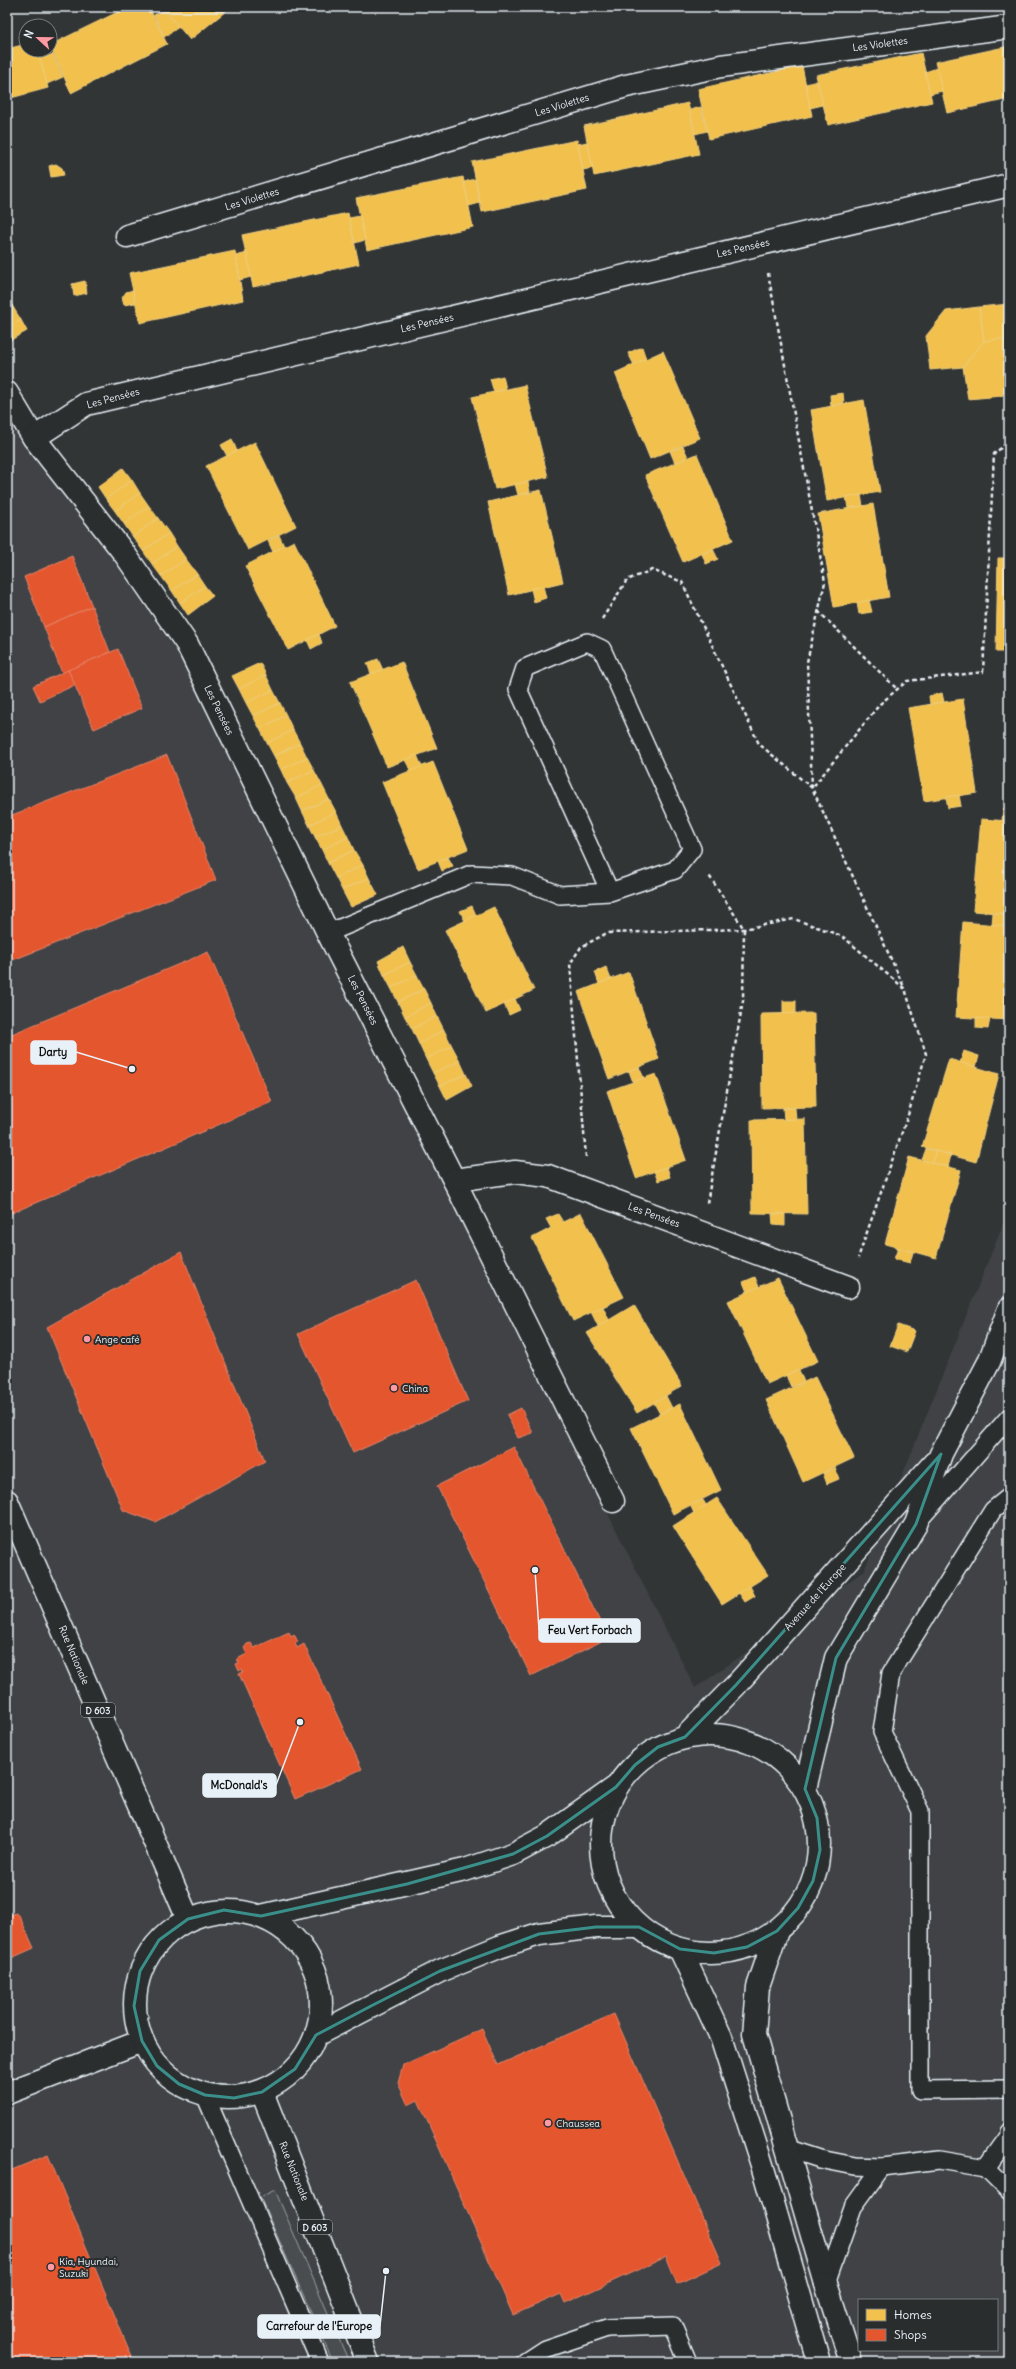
<svg xmlns="http://www.w3.org/2000/svg" width="1016" height="2369" viewBox="0 0 1016 2369" font-family="Delius,sans-serif">
<rect width="100%" height="100%" fill="#323536"/>
<filter id="ink" filterUnits="userSpaceOnUse"><feTurbulence type="fractalNoise" baseFrequency=".025" numOctaves="2"/><feDisplacementMap in="SourceGraphic" scale="8" xChannelSelector="R" yChannelSelector="G"/><feConvolveMatrix kernelMatrix="1 2 1 2 8 2 1 2 1" color-interpolation-filters="sRGB"/></filter>
<g filter="url(#ink)">
<path fill="#3f4244" fill-rule="evenodd" d="M7 402 184 663 695 1688 864 1571 1009 1209V2362H7ZM859 2300H997V2350H859Z"/>
<path fill="#494d4f" stroke="#989fa4" d="M275 2190 349 2362H333L260 2197Z"/>
<g fill="#f2c14e" stroke="#efcf81">
<path d="M128 7H149L167 44 71 93 50 45Z"/>
<path d="M162 7H231L190 40Z"/>
<path d="M164 10 179 27 164 37 154 15Z"/>
<path d="M26 44V50H38L48 88 7 99V49Z"/>
<path d="M1009 46V99L947 113 935 62Z"/>
<path d="M921 53 932 102 828 125 816 75Z"/>
<path d="M53 54 63 77 47 84 40 59Z"/>
<path d="M802 66 812 116 709 139 698 89Z"/>
<path d="M937 68 942 91 930 94 925 72Z"/>
<path d="M817 81 823 105 810 108 806 84Z"/>
<path d="M688 103 699 154 594 176 584 126Z"/>
<path d="M701 107 707 131 695 134 690 110Z"/>
<path d="M577 140 587 190 482 212 472 162Z"/>
<path d="M587 142 593 168 583 170 578 144Z"/>
<path d="M56 164 62 168 64 175 51 177 49 166Z"/>
<path d="M463 177 473 227 367 250 356 198Z"/>
<path d="M475 179 480 203 469 206 464 182Z"/>
<path d="M348 213 359 264 253 287 242 235Z"/>
<path d="M360 216 365 240 355 243 349 218Z"/>
<path d="M235 251 243 300 140 323 129 273Z"/>
<path d="M247 253 251 277 240 280 236 256Z"/>
<path d="M85 281 87 293 74 296 72 284Z"/>
<path d="M133 290 135 303 124 305 122 298 126 292Z"/>
<path d="M7 295 13 307 7 311Z"/>
<path d="M1009 304V338L984 341 979 307Z"/>
<path d="M13 307 21 320 7 328V311Z"/>
<path d="M979 307 984 341 963 367 930 370 926 336 946 311Z"/>
<path d="M21 320 27 331 7 342V328Z"/>
<path d="M1009 338V386L1002 396 968 399 963 367 984 341Z"/>
<path d="M642 347 646 359 634 365 628 353Z"/>
<path d="M663 351 700 438 650 459 615 373Z"/>
<path d="M503 376 506 389 494 392 490 379Z"/>
<path d="M525 385 548 477 495 489 472 397Z"/>
<path d="M843 393 844 403 831 406 830 395Z"/>
<path d="M864 400 880 492 827 501 811 410Z"/>
<path d="M232 439 237 451 227 456 221 445Z"/>
<path d="M255 442 296 526 248 550 206 466Z"/>
<path d="M683 446 688 457 675 463 670 451Z"/>
<path d="M697 454 733 540 683 562 645 475Z"/>
<path d="M123 468 132 480 106 499 98 487Z"/>
<path d="M132 480 140 493 115 511 106 499Z"/>
<path d="M528 482 530 492 518 495 515 484Z"/>
<path d="M541 490 563 582 509 595 488 502Z"/>
<path d="M140 493 149 506 124 524 115 511Z"/>
<path d="M861 495 863 506 848 508 846 497Z"/>
<path d="M873 504 889 597 834 607 818 514Z"/>
<path d="M149 506 158 518 133 537 124 524Z"/>
<path d="M158 518 169 533 143 551 133 537Z"/>
<path d="M169 533 177 546 152 564 143 551Z"/>
<path d="M279 535 284 546 273 552 268 541Z"/>
<path d="M294 541 335 626 288 650 245 566Z"/>
<path d="M177 546 186 559 161 576 152 564Z"/>
<path d="M713 549 718 559 706 564 702 554Z"/>
<path d="M998 558H1009V652H996Z"/>
<path d="M186 559 197 574 172 591 161 576Z"/>
<path d="M197 574 205 586 180 603 172 591Z"/>
<path d="M205 586 213 596 188 615 180 603Z"/>
<path d="M543 586 546 598 534 602 531 589Z"/>
<path d="M869 600 872 612 859 614 857 603Z"/>
<path d="M319 634 322 643 311 649 307 640Z"/>
<path d="M378 659 383 670 371 674 367 663Z"/>
<path d="M402 662 437 748 387 767 350 682Z"/>
<path d="M260 663 266 675 239 689 232 676Z"/>
<path d="M266 675 273 690 246 703 239 689Z"/>
<path d="M273 690 280 703 253 716 246 703Z"/>
<path d="M942 693 944 702 930 704 929 696Z"/>
<path d="M963 699 977 793 924 801 908 708Z"/>
<path d="M280 703 286 715 260 729 253 716Z"/>
<path d="M286 715 293 730 267 743 260 729Z"/>
<path d="M293 730 300 743 274 756 267 743Z"/>
<path d="M300 743 307 757 281 770 274 756Z"/>
<path d="M417 755 422 767 411 771 405 760Z"/>
<path d="M307 757 314 770 287 783 281 770Z"/>
<path d="M433 762 468 849 418 869 382 782Z"/>
<path d="M314 770 322 785 296 798 287 783Z"/>
<path d="M322 785 329 799 302 811 296 798Z"/>
<path d="M959 795 961 806 948 808 946 797Z"/>
<path d="M329 799 336 812 309 825 302 811Z"/>
<path d="M1003 809H1009V821H1002Z"/>
<path d="M336 812 342 825 315 837 309 825Z"/>
<path d="M981 819 1009 821V914L973 911Z"/>
<path d="M342 825 348 837 322 850 315 837Z"/>
<path d="M348 837 354 850 328 863 322 850Z"/>
<path d="M354 850 363 865 336 878 328 863Z"/>
<path d="M448 857 453 866 442 871 438 861Z"/>
<path d="M363 865 369 878 342 890 336 878Z"/>
<path d="M369 878 378 895 351 907 342 890Z"/>
<path d="M472 906 476 915 465 921 460 911Z"/>
<path d="M494 907 534 990 486 1013 445 930Z"/>
<path d="M993 913 1005 914V926L992 925Z"/>
<path d="M963 922 1009 926V1020L956 1017Z"/>
<path d="M403 947 410 962 384 975 378 961Z"/>
<path d="M410 962 417 975 391 988 384 975Z"/>
<path d="M606 967 611 979 599 984 595 972Z"/>
<path d="M629 972 659 1059 609 1079 578 992Z"/>
<path d="M417 975 424 989 398 1002 391 988Z"/>
<path d="M424 989 431 1003 405 1017 398 1002Z"/>
<path d="M515 999 520 1010 509 1015 504 1004Z"/>
<rect x="783" y="1001" width="13" height="13"/>
<path d="M431 1003 437 1016 412 1029 405 1017Z"/>
<path d="M814 1013 816 1107 762 1108 761 1014Z"/>
<path d="M437 1016 444 1030 419 1044 412 1029Z"/>
<path d="M976 1018 990 1019 988 1029 976 1028Z"/>
<path d="M444 1030 452 1046 426 1059 419 1044Z"/>
<path d="M452 1046 460 1061 433 1073 426 1059Z"/>
<path d="M964 1051 979 1056 976 1067 960 1063Z"/>
<path d="M949 1059 999 1074 976 1162 922 1147Z"/>
<path d="M460 1061 466 1074 440 1086 433 1073Z"/>
<path d="M639 1067 644 1078 633 1082 629 1071Z"/>
<path d="M466 1074 472 1086 447 1100 440 1086Z"/>
<path d="M656 1074 686 1160 636 1178 607 1091Z"/>
<path d="M783 1108H795L796 1120H784Z"/>
<path d="M805 1119 807 1214 752 1213 751 1120Z"/>
<path d="M926 1149 936 1151 932 1163 922 1160Z"/>
<path d="M936 1151 951 1155 948 1167 932 1163Z"/>
<path d="M909 1157 961 1170 936 1258 885 1244Z"/>
<path d="M667 1167 670 1177 658 1181 654 1171Z"/>
<path d="M581 1213 624 1297 573 1321 532 1238 551 1228 546 1219 558 1214 563 1222Z"/>
<path d="M772 1214H785V1226L773 1225Z"/>
<path d="M898 1248 913 1252 910 1263 894 1259Z"/>
<path d="M755 1277 759 1287 747 1292 743 1282Z"/>
<path d="M778 1278 818 1361 767 1384 728 1301Z"/>
<path d="M634 1305 682 1386 637 1413 587 1333Z"/>
<path d="M603 1307 609 1320 598 1326 591 1312Z"/>
<path d="M898 1325 915 1331 907 1352 890 1346Z"/>
<path d="M799 1370 804 1382 791 1387 786 1375Z"/>
<path d="M815 1377 854 1458 803 1482 766 1400Z"/>
<path d="M666 1396 672 1408 660 1414 654 1403Z"/>
<path d="M680 1404 721 1490 673 1514 631 1428Z"/>
<path d="M835 1468 839 1479 827 1484 823 1473Z"/>
<path d="M717 1498 768 1575 722 1604 673 1526Z"/>
<path d="M703 1500 706 1505 694 1513 690 1505Z"/>
<path d="M750 1586 755 1596 745 1602 739 1593Z"/>
</g>
<g fill="#e4572e" stroke="#e5856b">
<path d="M72 556 92 606 44 627 24 577Z"/>
<path d="M92 606 110 652 62 673 44 627Z"/>
<path d="M118 649 142 708 94 729 68 670Z"/>
<path d="M68 670 75 685 40 701 33 686Z"/>
<path d="M167 755 216 880 13 960 7 944V817Z"/>
<path d="M208 952 272 1102 7 1215V1036Z"/>
<path d="M181 1252 265 1461 155 1522 123 1510 47 1327Z"/>
<path d="M416 1280 468 1401 353 1453 298 1334Z"/>
<path d="M521 1408 533 1433 518 1438 507 1415Z"/>
<path d="M514 1447 608 1638 531 1676 437 1486Z"/>
<path d="M289 1632 291 1636 294 1634 298 1642 295 1643 297 1648 304 1644 362 1769 295 1799 239 1674 243 1672 242 1669 239 1671 236 1664 239 1663 237 1659 247 1654 244 1648 247 1644 251 1643 254 1648Z"/>
<path d="M16 1913 19 1915 34 1948 7 1960V1916Z"/>
<path d="M614 2014 722 2263 677 2284 666 2257 565 2303 561 2294 513 2315 418 2100 408 2105 398 2083 403 2065 482 2029 498 2065Z"/>
<path d="M48 2155 134 2362H7V2172Z"/>
</g>
<g fill="none" stroke-linecap="round" stroke-linejoin="round">
<g stroke="#e8f1f8" stroke-width="20">
<g id="lane">
<path d="M328 933 471 874 512 876 560 895 610 892 675 870 692 849 602 649 587 642 525 668 518 689 610 892"/>
<path d="M1009 1497 993 1510 891 1673 882 1732 920 1811V2090L1009 2089"/>
<path d="M920 1519 1009 1417"/>
<path d="M205 2095 320 2362"/>
<path d="M786 2148 820 2159 855 2166 882 2167 939 2160 986 2168 1009 2136V2132"/>
<path d="M986 2168 1009 2191"/>
<path d="M826 2284 853 2207 882 2167"/>
<path d="M525 2362 545 2349 607 2328 673 2326 688 2362"/>
</g>
</g>
<g stroke="#e8f1f8" stroke-width="25">
<g id="street">
<path d="M127 236 626 86 721 66 1009 27"/>
<path d="M7 393 34 438 124 553 187 644 328 933 454 1180 613 1501"/>
<path d="M34 438 86 404 1009 185"/>
<path d="M454 1180 515 1172 548 1176 848 1287"/>
<path d="M685 1737 736 1685 934 1463"/>
<path d="M805 1789 836 1658 916 1524 941 1454 989 1362 1009 1309"/>
<path d="M7 2093 142 2041"/>
</g>
</g>
<g stroke="#e8f1f8" stroke-width="25">
<g id="primary">
<path d="M7 1501 188 1919"/>
<circle cx="710" cy="1844" r="109"/>
<circle cx="228" cy="2004" r="93"/>
<path d="M261 1916 465 1870 513 1854 547 1836 616 1787"/>
<path d="M777 1931 758 1987 754 2034 826 2284"/>
<path d="M680 1949 721 2037 762 2165 819 2362"/>
<path d="M316 2035 440 1971 499 1947 539 1934 596 1927H639"/>
<path d="M262 2092 368 2362"/>
</g>
</g>
<g stroke="#e8f1f8" stroke-width="25">
<path id="highway" d="M826 2284 851 2362"/>
</g>
<g stroke="#e8f1f8" stroke-width="2.5" stroke-dasharray="4 3" stroke-linecap="butt">
<path d="M768 273 825 582 807 662 812 788 880 704 907 681 983 672 994 454 1009 441"/>
<path d="M818 611 897 689"/>
<path d="M602 619 627 580 652 570 682 582 759 744 812 788 904 987"/>
<path d="M586 1157 570 964 581 947 607 933 744 929 794 919 842 936 905 989 926 1054 908 1115 858 1258"/>
<path d="M707 1203 743 1001 744 929 708 874"/>
</g>
<use href="#lane" stroke="#2a2d2e" stroke-width="17"/>
<use href="#street" stroke="#2a2d2e" stroke-width="22"/>
<use href="#primary" stroke="#2a2d2e" stroke-width="22"/>
<use href="#highway" stroke="#2a2d2e" stroke-width="22"/>
</g>
</g>
<path fill="none" stroke="#3a8f8a" stroke-width="3" stroke-linejoin="round" d="M941 1454 916 1524 836 1658 805 1789 817 1818 820 1850 813 1881 798 1908 777 1931 747 1947 714 1953 680 1949 639 1927H596L539 1934 440 1971 371 2006 316 2035 295 2069 262 2092 234 2098 205 2095 179 2084 157 2066 142 2041 134 2006 140 1971 159 1940 188 1919 224 1910 261 1916 407 1884 513 1854 547 1836 616 1787 635 1765 658 1747 685 1737 736 1685Z"/>
<g fill="#ff9aa2" stroke="#2a2d2e" stroke-width="1.5">
<circle cx="87" cy="1339" r="4"/>
<circle cx="394" cy="1388" r="4"/>
<circle cx="548" cy="2123" r="4"/>
<circle cx="51" cy="2267" r="4"/>
</g>
<g text-anchor="middle" dominant-baseline="central" stroke-width="4" stroke-linejoin="round" paint-order="stroke">
<g fill="#2a2d2e" stroke="#afb6bb" stroke-width="1">
<rect x="81" y="1703" width="34" height="14" rx="3"/>
<rect x="298" y="2220" width="34" height="14" rx="3"/>
</g>
<g font-size="9" font-weight="bold" fill="#e8f1f8">
<text x="98" y="1710">D 603</text>
<text x="315" y="2227">D 603</text>
</g>
<g font-size="10" fill="#e8f1f8" stroke="#2a2d2e">
<text transform="translate(880 44) rotate(-8)">Les Violettes</text>
<text transform="translate(562 105) rotate(-17)">Les Violettes</text>
<text transform="translate(252 199) rotate(-17)">Les Violettes</text>
<text transform="translate(743 248) rotate(-13)">Les Pensées</text>
<text transform="translate(427 323) rotate(-13)">Les Pensées</text>
<text transform="translate(113 398) rotate(-15)">Les Pensées</text>
<text transform="translate(219 710) rotate(64)">Les Pensées</text>
<text transform="translate(363 1000) rotate(63)">Les Pensées</text>
<text transform="translate(654 1215) rotate(20)">Les Pensées</text>
<text transform="translate(815 1597) rotate(-48)">Avenue de l'Europe</text>
<text transform="translate(74 1655) rotate(67)">Rue Nationale</text>
<text transform="translate(294 2171) rotate(68)">Rue Nationale</text>
</g>
<g font-size="10" fill="#e8f1f8" stroke="#2a2d2e" text-anchor="start">
<text x="95" y="1339">Ange café</text>
<text x="402" y="1388">China</text>
<text x="556" y="2123">Chaussea</text>
<text x="59" y="2261">Kia, Hyundai,<tspan x="59" dy="12">Suzuki</tspan></text>
</g>
</g>
<path fill="none" stroke="#e8f1f8" stroke-width="1.5" d="M132 1069L76 1052M535 1570L539 1630M300 1722L276 1785M386 2271L380 2326"/>
<g fill="#e8f1f8" stroke="#2a2d2e" stroke-width="1.5">
<circle cx="132" cy="1069" r="4"/>
<circle cx="535" cy="1570" r="4"/>
<circle cx="300" cy="1722" r="4"/>
<circle cx="386" cy="2271" r="4"/>
</g>
<g fill="#e8f1f8" stroke="#e8f1f8" stroke-width="1.5">
<rect x="31" y="1041" width="45" height="23" rx="4"/>
<rect x="539" y="1619" width="101" height="23" rx="4"/>
<rect x="203" y="1774" width="73" height="23" rx="4"/>
<rect x="258" y="2315" width="122" height="23" rx="4"/>
</g>
<g font-size="11" text-anchor="middle" font-weight="bold" fill="#111">
<text x="53" y="1056">Darty</text>
<text x="590" y="1634">Feu Vert Forbach</text>
<text x="239" y="1789">McDonald's</text>
<text x="319" y="2330">Carrefour de l'Europe</text>
</g>
<rect width="1016" height="2369" fill="none" stroke="#2a2d2e" stroke-width="24"/>
<rect x="12" y="12" width="992" height="2345" fill="none" stroke="#e8f1f8" stroke-width="1.5" filter="url(#ink)"/>
<rect x="858" y="2299" width="140" height="52" fill="#2a2d2e" stroke="#767b7f"/>
<rect x="866" y="2309" width="20" height="12" fill="#f2c14e" stroke="#767b7f"/>
<text x="894" y="2319" font-size="12" fill="#e8f1f8">Homes</text>
<rect x="866" y="2329" width="20" height="12" fill="#e4572e" stroke="#767b7f"/>
<text x="894" y="2339" font-size="12" fill="#e8f1f8">Shops</text>
<g transform="translate(38 38) rotate(292)"><circle r="19" fill="#2a2d2e" stroke="#767b7f"/>
<path d="M0-3L7 15L0 10L-7 15Z" fill="#ff9aa2"/>
<text y="-6" font-size="11" font-weight="bold" text-anchor="middle" fill="#e8f1f8">N</text>
</g>
</svg>
